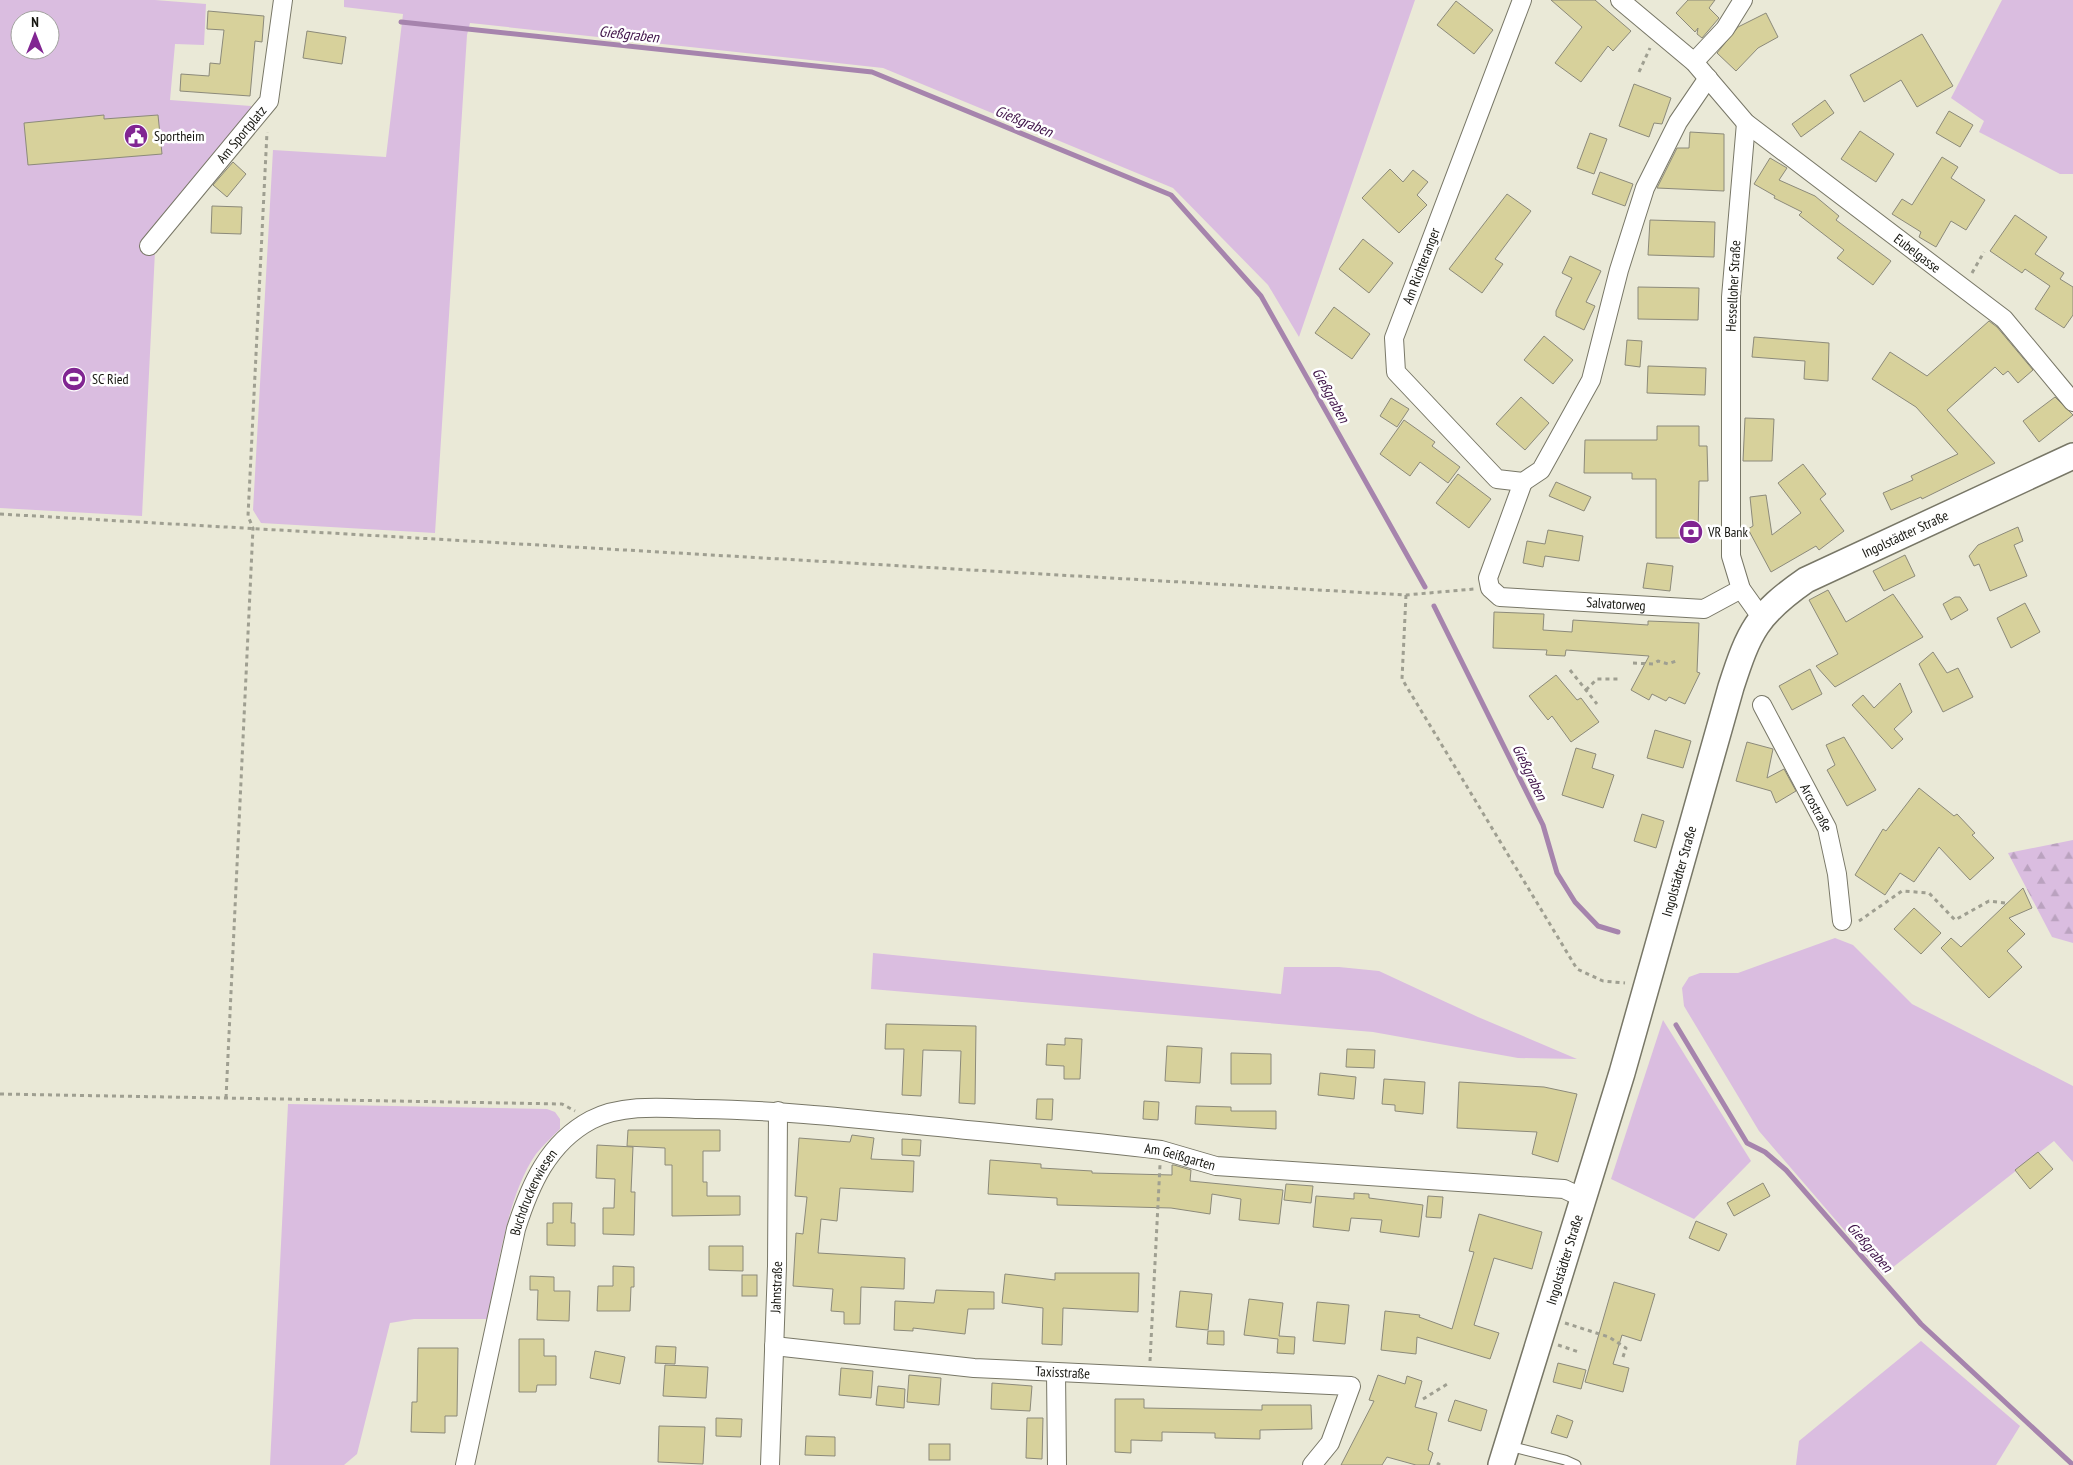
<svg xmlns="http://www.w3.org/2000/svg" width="2073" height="1465" viewBox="0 0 2073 1465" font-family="'PT Sans Narrow',sans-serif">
<defs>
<pattern id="forest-firs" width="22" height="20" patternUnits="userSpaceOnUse" patternTransform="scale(1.25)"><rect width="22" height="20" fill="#dabde0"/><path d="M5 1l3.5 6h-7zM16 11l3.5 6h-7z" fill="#baa2bf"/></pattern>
</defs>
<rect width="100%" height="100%" fill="#eae9d7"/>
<g fill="#dabde0" fill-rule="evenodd">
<path d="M0 0H155L206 4 204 45 175 44 170 100 251 106 258 129 155 251 142 516 0 508ZM20 20H50V50H20Z"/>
<path d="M344 0H1415L1299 337 1268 285 1173 188 883 68 470 23 467 35 435 533 261 523 253 510 273 150 386 157 403 14 344 7Z"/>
<path d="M2002 0H2073V174H2060L1979 132 1984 121 1951 98Z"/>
<path d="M1835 938 1853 945 1912 1004 2073 1086V1162L2054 1141 1883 1275 1759 1131 1684 1006 1682 988 1689 977 1700 973H1738Z"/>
<path d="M873 953 1281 994 1284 967H1339L1379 971 1478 1017 1577 1059 1518 1058 1373 1032 871 989Z"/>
<path d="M1663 1020 1751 1161 1694 1219 1611 1179Z"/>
<path d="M288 1104 547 1109 555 1112 560 1119V1129C552 1137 543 1145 536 1154 507 1195 498 1270 487 1319H414L390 1323 357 1454 344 1465H270Z"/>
<path d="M1921 1341 2020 1426 1996 1465H1796L1799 1441Z"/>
</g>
<path fill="url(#forest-firs)" d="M2073 840V943L2052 937 2008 853Z"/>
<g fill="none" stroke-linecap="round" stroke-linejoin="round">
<g stroke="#a684ad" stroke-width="5">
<path d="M401 22 872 72 1171 195 1261 296 1425 587"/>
<path d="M1434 606 1543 825 1557 873 1575 902 1598 926 1618 932"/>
<path d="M1676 1025 1747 1143 1765 1152 1786 1170 1921 1324 2073 1465"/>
</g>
</g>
<g fill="#d7d19b" stroke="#8c8a7a">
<path d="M1551 0H1595L1631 31 1613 51 1608 46 1581 82 1555 63 1582 27Z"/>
<path d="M1688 0H1715L1709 8 1719 18 1702 38 1697 34 1698 28 1695 32 1676 13Z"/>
<path d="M1456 1 1493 30 1474 54 1437 25Z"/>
<path d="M208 11 264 16 262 42 255 41 250 96 180 91 181 74 209 76 210 63 220 64 224 30 207 29Z"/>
<path d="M1766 13 1778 37 1758 48 1736 71 1717 53 1738 27Z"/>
<path d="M307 31 346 37 342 64 303 58Z"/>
<path d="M1922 34 1953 86 1917 107 1901 80 1864 102 1850 75Z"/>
<path d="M1634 84 1671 98 1662 124 1654 123 1649 137 1619 126Z"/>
<path d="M1825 100 1834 113 1801 137 1792 124Z"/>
<path d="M1949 111 1973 125 1960 147 1936 133Z"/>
<path d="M104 115V119L158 115 162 154 28 165 24 123Z"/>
<path d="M1860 131 1894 154 1876 182 1841 159Z"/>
<path d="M1690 132 1724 134V191L1657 188 1677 148H1689Z"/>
<path d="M1590 133 1607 139 1594 174 1577 168Z"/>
<path d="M1942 157 1958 167 1951 178 1985 200 1966 230 1951 221 1936 247 1919 237 1921 232 1892 214 1902 199 1912 205Z"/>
<path d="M1770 158 1787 168 1779 180 1815 196 1839 216 1836 220 1891 261 1873 285 1837 258 1844 250 1799 215 1802 212 1774 198 1775 196 1754 184Z"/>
<path d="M233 162 246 174 227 197 213 185Z"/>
<path d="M1390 169 1403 182 1413 170 1428 182 1417 195 1427 205 1399 233 1362 198Z"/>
<path d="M1600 172 1633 184 1625 206 1592 194Z"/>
<path d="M1507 194 1531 211 1495 259 1503 264 1482 293 1449 269Z"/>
<path d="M212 206 242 207 241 234 211 233Z"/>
<path d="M2015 215 2047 237 2035 254 2064 273 2060 279 2073 287V315L2064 328 2035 309 2050 286 2025 269 2022 273 1990 251Z"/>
<path d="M1650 220 1715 222 1714 257 1648 255Z"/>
<path d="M1363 239 1393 263 1369 293 1339 269Z"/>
<path d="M1570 256 1601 271 1586 302 1595 306 1584 330 1556 316V311L1572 278 1562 273Z"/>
<path d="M1638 287 1699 288 1698 320 1638 319Z"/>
<path d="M1334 307 1370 334 1352 359 1315 333Z"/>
<path d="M1989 321 1997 327 2033 370 2018 383 2008 371 2003 375 1995 367 1947 410 1995 463 1922 499 1921 497 1891 510 1883 493 1913 480 1911 476 1958 454 1916 407 1872 379 1890 352 1927 376Z"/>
<path d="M1544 336 1573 360 1553 384 1524 360Z"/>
<path d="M1754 337 1829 343 1828 381 1804 379 1805 361 1752 357Z"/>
<path d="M1627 340 1642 341 1640 367 1625 365Z"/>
<path d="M1648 366 1706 368 1705 395 1647 393Z"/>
<path d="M1521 397 1549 423 1525 450 1496 424Z"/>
<path d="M2055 397 2073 415 2039 442 2023 421Z"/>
<path d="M1391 398 1409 409 1397 427 1380 416Z"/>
<path d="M1745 418 1774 419 1772 461H1743Z"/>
<path d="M1404 420 1435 442 1432 446 1460 467 1448 483 1420 462 1410 476 1380 454Z"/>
<path d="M1657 426H1699V446H1707L1708 481H1699L1698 538H1656V479H1632V473H1584L1585 440H1657Z"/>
<path d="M1803 464 1826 494 1820 499 1844 531 1819 550 1816 546 1771 572 1748 529 1753 526 1750 497 1766 495 1772 535 1801 513 1778 483Z"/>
<path d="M1458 474 1491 499 1469 528 1436 503Z"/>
<path d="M1556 482 1591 497 1584 511 1549 496Z"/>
<path d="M2018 527 2023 541 2014 545 2027 576 1990 591 1979 564 1974 566 1969 556 1978 545Z"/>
<path d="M1548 530 1583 536 1579 561 1545 556 1543 567 1523 563 1527 541 1545 544Z"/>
<path d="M1905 555 1915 576 1884 591 1873 571Z"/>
<path d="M1647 563 1673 566 1670 591 1643 588Z"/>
<path d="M1828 590 1846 622 1893 594 1923 637 1835 687 1816 666 1838 654 1809 600Z"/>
<path d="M1955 597H1960L1968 610 1951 620 1943 604Z"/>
<path d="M2025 603 2040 632 2011 648 1997 618Z"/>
<path d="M1494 612 1544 614 1543 630 1572 632 1573 620 1648 625V621L1699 623 1697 672 1700 673 1685 704 1669 697 1666 701 1652 694 1649 700 1631 690 1649 656 1566 650 1565 656 1546 655 1547 650 1493 648Z"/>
<path d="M1933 652 1947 673 1958 668 1973 697 1943 712 1919 664Z"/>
<path d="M1810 669 1822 694 1792 710 1779 686Z"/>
<path d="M1556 675 1577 700 1581 698 1599 722 1571 742 1552 716 1548 720 1529 696Z"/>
<path d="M1900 683 1912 712 1894 729 1903 739 1892 749 1852 705 1863 695 1874 708Z"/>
<path d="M1655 730 1691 741 1683 768 1647 758Z"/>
<path d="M1844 737 1876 790 1847 806 1827 770 1835 765 1826 745Z"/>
<path d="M1747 742 1773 749 1767 778 1784 769 1796 791 1776 803 1771 791 1736 781Z"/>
<path d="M1576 748 1596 754 1592 768 1614 775 1603 808 1562 795Z"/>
<path d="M1919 788 1954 816 1957 814 1975 833 1972 835 1994 858 1970 880 1939 847 1914 882 1900 873 1885 895 1855 875 1883 829 1886 831Z"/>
<path d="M1642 814 1664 821 1656 848 1634 841Z"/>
<path d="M2023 888 2032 908 2009 918 2025 934 2007 951 2022 967 1989 998 1941 948 1951 938 1961 947Z"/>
<path d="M1914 908 1941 933 1921 954 1894 929Z"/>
<path d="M886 1024 976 1026 975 1104 959 1103 961 1051 923 1050 921 1096 902 1095 904 1049H885Z"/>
<path d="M1065 1038 1082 1039 1080 1079H1064V1066L1046 1065 1047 1044 1065 1045Z"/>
<path d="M1167 1046 1202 1048 1200 1083 1165 1081Z"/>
<path d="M1347 1049 1375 1050 1374 1068 1346 1067Z"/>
<path d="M1231 1053 1271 1054V1084H1231Z"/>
<path d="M1320 1073 1356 1077 1354 1099 1318 1095Z"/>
<path d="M1384 1079 1425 1082 1423 1114 1395 1111V1105L1382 1104Z"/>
<path d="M1459 1082 1544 1087 1577 1094 1558 1162 1532 1154 1537 1132 1457 1128Z"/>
<path d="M1037 1099H1053L1052 1120 1036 1119Z"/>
<path d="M1144 1101 1159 1102 1158 1120 1143 1119Z"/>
<path d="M1196 1106 1231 1107V1111H1276V1129L1195 1124Z"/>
<path d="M628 1130H720V1151H703V1182H707V1196H740V1215L672 1216V1165H665V1148L627 1146Z"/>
<path d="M852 1135 874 1138 871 1159 914 1161 913 1192 840 1188 837 1221 821 1219 818 1253 905 1258 904 1289 861 1287 860 1324H844V1312L831 1311 833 1289 793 1286 796 1233 803 1234 807 1197 795 1196 799 1138 850 1142Z"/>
<path d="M902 1139 921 1140 920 1156 902 1155Z"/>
<path d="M597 1145 633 1147 631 1192H635L634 1235 603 1234V1208H614L615 1179 596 1178Z"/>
<path d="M2038 1152 2053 1169 2030 1189 2015 1170Z"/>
<path d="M990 1160 1041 1164V1168L1092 1171V1173L1172 1175V1165H1174L1191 1170 1190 1181 1283 1190 1279 1224 1239 1220 1241 1199 1212 1194 1210 1214 1171 1208 1057 1205V1198L988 1194Z"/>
<path d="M1763 1183 1770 1196 1734 1216 1727 1203Z"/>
<path d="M1286 1184 1313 1186 1311 1203 1284 1200Z"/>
<path d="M1354 1193 1369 1194V1198L1423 1205 1419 1237 1380 1232 1382 1220 1351 1218 1349 1231 1313 1227 1316 1196 1354 1199Z"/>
<path d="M1428 1196 1443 1197 1441 1218 1426 1217Z"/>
<path d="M553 1203H572L571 1223H575V1246L547 1245V1223H553Z"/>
<path d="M1479 1214 1542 1232 1532 1269 1494 1258 1474 1325 1499 1333 1490 1359 1417 1337 1416 1354 1381 1350 1385 1311 1420 1315 1419 1317 1452 1329 1474 1252 1469 1251Z"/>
<path d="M1696 1221 1727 1234 1719 1251 1689 1238Z"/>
<path d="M709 1246H743V1271L709 1270Z"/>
<path d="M613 1266 634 1267V1287H631L630 1311H597L598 1286H613Z"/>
<path d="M1055 1273H1139L1138 1312 1063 1308 1062 1345 1042 1344 1043 1308 1002 1303 1005 1274 1055 1280Z"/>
<rect x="742" y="1275" width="15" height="21"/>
<path d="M530 1276 554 1277V1291H570L569 1321 537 1320 538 1290H530Z"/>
<path d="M1614 1282 1655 1294 1641 1341 1622 1335 1613 1364 1629 1368 1623 1392 1585 1382Z"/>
<path d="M936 1290 994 1292V1309H968L965 1334 913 1328V1331L894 1330 895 1301 934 1303Z"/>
<path d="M1180 1291 1212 1294 1208 1330 1176 1327Z"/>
<path d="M1249 1299 1283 1303 1279 1336 1295 1337 1294 1354 1277 1353 1278 1339 1244 1335Z"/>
<path d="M1317 1302 1349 1305 1345 1344 1313 1341Z"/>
<path d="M1208 1331H1224V1345L1207 1344Z"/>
<path d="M519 1339H544V1356H556V1385H537L536 1392H519Z"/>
<path d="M656 1346 676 1347 675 1364 655 1363Z"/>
<path d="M418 1348H458L457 1416H445V1433L411 1432 412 1402H417Z"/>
<path d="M595 1351 625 1357 620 1384 590 1378Z"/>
<path d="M1558 1363 1586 1370 1581 1389 1553 1382Z"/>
<path d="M665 1365 708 1367 706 1398 663 1396Z"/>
<path d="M841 1368 873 1371 871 1398 839 1395Z"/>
<path d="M909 1375 941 1378 939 1405 907 1402Z"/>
<path d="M1378 1375 1405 1384 1407 1376 1422 1381 1415 1407 1437 1413 1428 1450 1433 1453 1429 1465H1416L1387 1457 1382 1465H1341L1374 1401 1369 1400Z"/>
<path d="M992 1383 1032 1386 1030 1411 991 1409Z"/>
<path d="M878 1386 905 1389 904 1408 876 1405Z"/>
<path d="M1115 1399H1144V1408L1262 1410V1405H1311L1312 1429 1260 1430V1439L1215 1438V1433L1162 1432V1441L1131 1440V1453L1115 1452Z"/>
<path d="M1455 1400 1487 1410 1481 1431 1448 1421Z"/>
<path d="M1557 1415 1573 1421 1567 1438 1551 1433Z"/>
<path d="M716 1418 742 1419 741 1437 716 1436Z"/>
<path d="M1027 1418H1043L1042 1459 1026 1458Z"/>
<path d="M659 1426 705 1427 703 1464 658 1462Z"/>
<path d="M806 1436 835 1437V1456L805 1455Z"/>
<rect x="929" y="1444" width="21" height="16"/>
</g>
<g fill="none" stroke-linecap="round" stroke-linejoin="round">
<g stroke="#787767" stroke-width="11">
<path id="lane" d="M1509 1446 1565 1460 1576 1465"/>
</g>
<g stroke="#787767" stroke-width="20">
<g id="street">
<path d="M1522 0 1394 338 1396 372 1497 479 1523 482 1541 470 1591 380 1619 270 1645 188 1678 122 1708 78"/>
<path id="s1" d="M1620 0 1694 62 1746 123 2004 319 2073 402"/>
<path d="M1694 62 1725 29 1743 0"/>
<path d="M1746 123 1731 297V556L1741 589 1761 617"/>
<path id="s2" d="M149 246 269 101 283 0"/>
<path id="s3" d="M1523 482 1488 578 1490 588 1500 597 1704 609 1741 589"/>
<path id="s4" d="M1762 705 1827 828 1837 874 1842 921"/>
<path id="s5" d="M774 1346 974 1368 1351 1386 1330 1443 1312 1465"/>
<path d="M1056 1372 1057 1465"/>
<path id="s6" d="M465 1465 516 1229C530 1185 548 1143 591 1120 623 1103 667 1108 702 1109 772 1110 840 1117 909 1124 993 1133 1077 1140 1161 1150L1216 1166 1564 1189 1583 1198"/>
<path id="s7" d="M770 1465 777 1266 778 1111"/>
</g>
</g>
<g stroke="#787767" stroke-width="28">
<g id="secondary">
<path id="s8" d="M1501 1465 1622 1073 1731 687C1749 631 1757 614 1806 580L2073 456"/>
</g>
</g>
<g stroke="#9f9f91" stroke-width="3" stroke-dasharray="4 4" stroke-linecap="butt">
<path d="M1639 72 1650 48"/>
<path d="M1972 273 1984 252"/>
<path d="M0 514 1406 595 1474 589"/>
<path d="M1406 595 1402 679 1577 969 1603 981 1625 983"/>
<path d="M1633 663 1653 664 1658 661 1668 664 1676 661"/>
<path d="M1570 670 1597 704"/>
<path d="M1586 690 1597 679H1620"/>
<path d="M1859 921 1902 891 1929 893 1955 920 1989 901 2005 903"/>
<path d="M0 1094 562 1104 575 1111"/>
<path d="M226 1098 253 528 248 516 267 132"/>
<path d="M1565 1323 1609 1337 1626 1348 1622 1360"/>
<path d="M1558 1345 1579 1352"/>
<path d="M1150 1361 1160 1165"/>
<path d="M1423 1399 1449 1383"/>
<path d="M1437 1463 1440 1465"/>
</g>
<use href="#lane" stroke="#fff" stroke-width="9"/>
<use href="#street" stroke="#fff" stroke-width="18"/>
<use href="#secondary" stroke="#fff" stroke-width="25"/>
</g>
<defs>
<g id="civic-disc" transform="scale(1.25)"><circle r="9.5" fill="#812592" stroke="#fff"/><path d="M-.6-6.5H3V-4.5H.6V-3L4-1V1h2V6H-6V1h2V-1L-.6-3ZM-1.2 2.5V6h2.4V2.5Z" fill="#fff"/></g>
<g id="stadium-disc" transform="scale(1.25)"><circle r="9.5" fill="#812592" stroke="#fff"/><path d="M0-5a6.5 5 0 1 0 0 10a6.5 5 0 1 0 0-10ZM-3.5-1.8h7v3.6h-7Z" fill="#fff"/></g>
<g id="bank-disc" transform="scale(1.25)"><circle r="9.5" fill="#812592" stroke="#fff"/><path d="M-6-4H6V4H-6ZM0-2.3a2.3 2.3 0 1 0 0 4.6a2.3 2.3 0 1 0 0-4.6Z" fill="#fff"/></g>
</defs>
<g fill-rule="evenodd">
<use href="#civic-disc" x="136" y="136"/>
<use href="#stadium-disc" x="74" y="379"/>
<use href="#bank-disc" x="1691" y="532"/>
</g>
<g text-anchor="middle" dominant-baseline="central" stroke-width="5" stroke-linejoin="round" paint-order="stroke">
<g font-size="14" fill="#161610" stroke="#fff">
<text stroke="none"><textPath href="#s2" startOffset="145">Am Sportplatz</textPath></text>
<text stroke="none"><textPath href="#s1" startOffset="392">Eubelgasse</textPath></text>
<text transform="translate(1421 266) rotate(-69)">Am Richteranger</text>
<text transform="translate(1733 286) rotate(-87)">Hesselloher Straße</text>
<text stroke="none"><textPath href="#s8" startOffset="1055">Ingolstädter Straße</textPath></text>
<text stroke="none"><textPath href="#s3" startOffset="242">Salvatorweg</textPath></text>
<text stroke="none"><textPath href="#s4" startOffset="116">Arcostraße</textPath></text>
<text stroke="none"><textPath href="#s8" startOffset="620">Ingolstädter Straße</textPath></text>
<text stroke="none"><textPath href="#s6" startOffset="971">Am Geißgarten</textPath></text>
<text stroke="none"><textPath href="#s6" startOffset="282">Buchdruckerwiesen</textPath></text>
<text stroke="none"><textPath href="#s8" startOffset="215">Ingolstädter Straße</textPath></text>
<text stroke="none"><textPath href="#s7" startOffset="178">Jahnstraße</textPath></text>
<text stroke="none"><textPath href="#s5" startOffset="290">Taxisstraße</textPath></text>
</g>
<g font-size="14" fill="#161610" stroke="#fff" text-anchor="start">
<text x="154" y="136">Sportheim</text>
<text x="92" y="379">SC Ried</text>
<text x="1708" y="532">VR Bank</text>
</g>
<g font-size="15" font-style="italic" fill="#3f1348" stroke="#fff">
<text transform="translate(629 34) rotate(6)">Gießgraben</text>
<text transform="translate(1024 121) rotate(22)">Gießgraben</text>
<text transform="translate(1331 395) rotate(61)">Gießgraben</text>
<text transform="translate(1530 772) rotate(64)">Gießgraben</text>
<text transform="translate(1870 1247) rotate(49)">Gießgraben</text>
</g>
</g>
<g transform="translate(35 35)"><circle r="24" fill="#ffffff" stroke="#a2a29f"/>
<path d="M0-4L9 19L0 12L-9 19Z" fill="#812592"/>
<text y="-8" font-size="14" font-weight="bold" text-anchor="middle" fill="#161610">N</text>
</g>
</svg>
